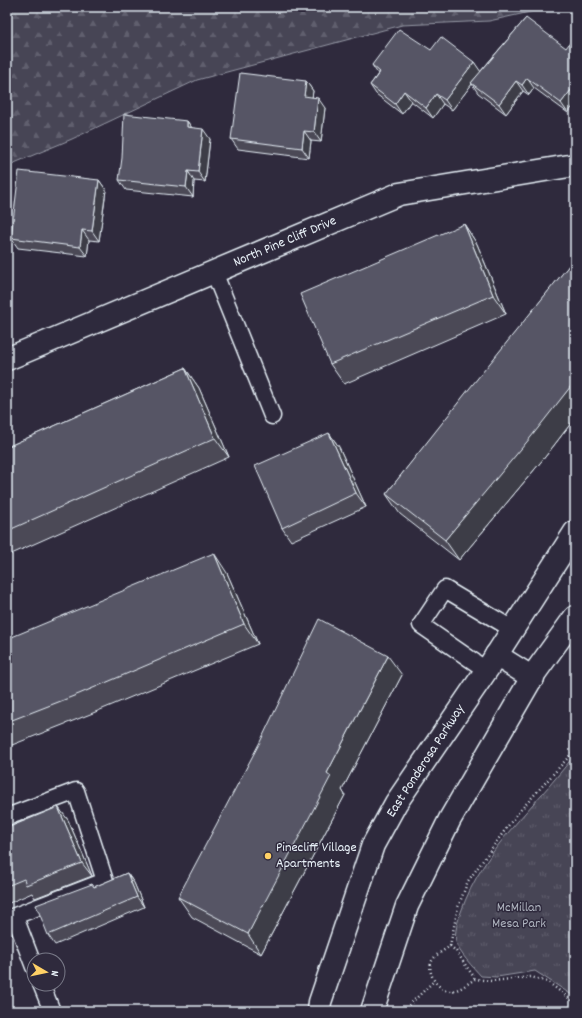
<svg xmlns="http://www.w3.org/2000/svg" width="582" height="1018" viewBox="0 0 582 1018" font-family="Dekko,sans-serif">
<defs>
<pattern id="grass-tufts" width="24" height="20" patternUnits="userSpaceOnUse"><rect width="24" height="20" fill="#464455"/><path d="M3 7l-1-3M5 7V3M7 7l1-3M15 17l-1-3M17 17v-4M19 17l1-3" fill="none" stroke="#615f6e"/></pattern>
<pattern id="forest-firs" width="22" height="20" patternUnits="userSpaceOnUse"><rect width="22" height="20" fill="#464455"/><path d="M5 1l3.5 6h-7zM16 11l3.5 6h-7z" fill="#615f6e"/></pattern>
</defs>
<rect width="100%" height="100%" fill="#2f2a3d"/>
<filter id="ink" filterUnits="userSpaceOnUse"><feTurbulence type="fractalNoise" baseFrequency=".025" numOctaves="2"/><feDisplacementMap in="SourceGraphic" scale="8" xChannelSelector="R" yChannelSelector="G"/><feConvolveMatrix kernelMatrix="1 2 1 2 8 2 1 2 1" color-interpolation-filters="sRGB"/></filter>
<g filter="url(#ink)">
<path fill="url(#grass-tufts)" stroke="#979aa6" d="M575 754V997L535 971 497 977 481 976C474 968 458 952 456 942 454 932 458 921 461 912 483 847 536 807 575 754Z"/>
<path fill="url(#forest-firs)" stroke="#979aa6" d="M7 7H553L489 21 402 25 197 80 72 139 7 166Z"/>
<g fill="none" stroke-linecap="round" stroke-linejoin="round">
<g stroke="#e8f1f8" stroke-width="19">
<g id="service">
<path d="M214 272 272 416"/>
<path d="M486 670 421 625 445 589 512 629"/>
<path d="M7 817 76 791 105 881 7 919"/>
<path d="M15 917 34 967"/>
<path d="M41 984 52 1011"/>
</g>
</g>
<g stroke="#e8f1f8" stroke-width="25">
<g id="minor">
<path d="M7 359 399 194 575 165"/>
<path d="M496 655 533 678"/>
<path d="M319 1011 320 1002 373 845 396 803 490 665 575 532"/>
<path d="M372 1011 407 906 450 819 534 674 575 617"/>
</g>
</g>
<g stroke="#e8f1f8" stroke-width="2.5" stroke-dasharray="1 3" stroke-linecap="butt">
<path d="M575 750 516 815 468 881 458 907 450 946C445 950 438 953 434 958 424 969 436 990 450 991 459 991 467 984 475 979L492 981 531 977 548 982 575 1003"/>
<path d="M450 946 456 951 475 979"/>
<path d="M403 1011 434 981"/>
</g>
<use href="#service" stroke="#2f2a3d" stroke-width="16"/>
<use href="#minor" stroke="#2f2a3d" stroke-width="22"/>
</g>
<g fill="#4b4957" stroke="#e8f1f8">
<path d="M526 18 568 113 534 88 529 95 523 91 506 114 478 93 472 84 452 110 443 104 433 118 411 101 402 114 376 94 370 85 378 74 372 65 431 50 474 62 480 72Z"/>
<path d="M306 81 313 91 312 97 325 108 321 142 311 141 309 158 238 149 231 139Z"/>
<path d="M187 121 192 128 210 139 205 182 194 181 193 197 126 190 119 180Z"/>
<path d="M99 180 106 190 99 241 89 240 87 256 18 248 11 238Z"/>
<path d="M464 224 477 244 506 314 344 384 330 364Z"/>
<path d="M575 258V418L545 457 459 560 400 514 386 494Z"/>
<path d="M185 368 199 388 229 457 7 556V447Z"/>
<path d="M329 433 339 447 366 507 291 541 282 528Z"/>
<path d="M227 573 258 644 93 713 7 747V639Z"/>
<path d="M402 675 342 790 345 795 261 954 192 917 178 897Z"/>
<path d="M58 807 68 820 92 876 35 898 32 893 7 904V828Z"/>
<path d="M127 873 134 883 144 907 55 945 48 935 92 884 94 887Z"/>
<path d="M7 957 10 965 7 966Z"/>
</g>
<g fill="#3d3c47" stroke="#e8f1f8">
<path d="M474 62 481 72 471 83 472 84 452 110 445 100Z"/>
<path d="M527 78 534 88 529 95 522 85Z"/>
<path d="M306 81 313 91 311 106 304 96Z"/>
<path d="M516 81 523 91 506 114 499 104Z"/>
<path d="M575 85V104L568 113 561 103Z"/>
<path d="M404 91 411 101 402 114 395 104Z"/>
<path d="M436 94 443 104 433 118 426 108Z"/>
<path d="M318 98 325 108 321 142 314 132Z"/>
<path d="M187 121 194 131 187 127Z"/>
<path d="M203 129 210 139 205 182 198 172Z"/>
<path d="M304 131 311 141 309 158 302 148Z"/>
<path d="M188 171 194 181 193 197 186 187Z"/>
<path d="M99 180 106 190 99 241 92 231Z"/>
<path d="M464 224 477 244 506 314 493 295Z"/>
<path d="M82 230 89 240 87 256 80 247Z"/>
<path d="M185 368 199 388 229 457 215 438Z"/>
<path d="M575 381V418L545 457 459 560 445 540Z"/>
<path d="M329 433 339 447 366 507 356 493Z"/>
<path d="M214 553 227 573 258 644 244 624Z"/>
<path d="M388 656 402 675 342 790 345 795 261 954 248 934 327 773Z"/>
<path d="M58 807 68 820 92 876 82 863Z"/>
<path d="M127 873 134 883 144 907 137 897Z"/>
<path d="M7 957 10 965 7 960Z"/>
</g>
<g fill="#575565" stroke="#e8f1f8">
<path d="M526 18 566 48 575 36V85L561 103 527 78 522 85 516 81 499 104 471 83Z"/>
<path d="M399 29 431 50 441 37 474 62 445 100 436 94 426 108 404 91 395 104 370 85 380 72 372 65Z"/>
<path d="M240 73 306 81 304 96 318 98 314 132 304 131 302 148 231 139Z"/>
<path d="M124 114 187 121V127L203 129 198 172 188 171 186 187 119 180 122 158Z"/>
<path d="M19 171 99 180 92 231 82 230 80 247 11 238Z"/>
<path d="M464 224 493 295 330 364 300 294Z"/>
<path d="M575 258V381L531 437 445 540 386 494 469 389Z"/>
<path d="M185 368 215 438 7 531V447Z"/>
<path d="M329 433 356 493 282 528 255 466Z"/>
<path d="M214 553 244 624 79 694 7 722V639Z"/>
<path d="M319 619 388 656 327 773 331 776 248 934 178 897 260 742Z"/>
<path d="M58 807 82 863 26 885 24 879 7 886V828Z"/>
<path d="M127 873 137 897 48 935 36 905 92 884 94 887Z"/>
</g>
</g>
<circle fill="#ffd166" stroke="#2f2a3d" stroke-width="1.5" cx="268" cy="856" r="4"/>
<g text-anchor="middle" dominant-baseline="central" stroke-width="3" stroke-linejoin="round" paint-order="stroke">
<g font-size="14" fill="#e8f1f8" stroke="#2f2a3d">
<text transform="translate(285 242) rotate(-23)">North Pine Cliff Drive</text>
<text transform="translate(426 761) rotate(-57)">East Ponderosa Parkway</text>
</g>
<g font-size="14" fill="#e8f1f8" stroke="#2f2a3d" text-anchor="start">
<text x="276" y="848">Pinecliff Village<tspan x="276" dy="16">Apartments</tspan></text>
</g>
<g font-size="14" fill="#afb4bf" stroke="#2f2a3d">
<text x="519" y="908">McMillan<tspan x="519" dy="16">Mesa Park</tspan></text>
</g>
</g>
<rect width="582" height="1018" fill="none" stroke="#2f2a3d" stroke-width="24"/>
<rect x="12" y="12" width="558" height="994" fill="none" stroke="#e8f1f8" stroke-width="1.5" filter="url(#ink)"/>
<g transform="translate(46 972) rotate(99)"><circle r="19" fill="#2f2a3d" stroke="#797a88"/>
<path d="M0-3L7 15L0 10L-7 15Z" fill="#ffd166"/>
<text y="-6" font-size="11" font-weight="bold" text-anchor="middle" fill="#e8f1f8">N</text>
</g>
</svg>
